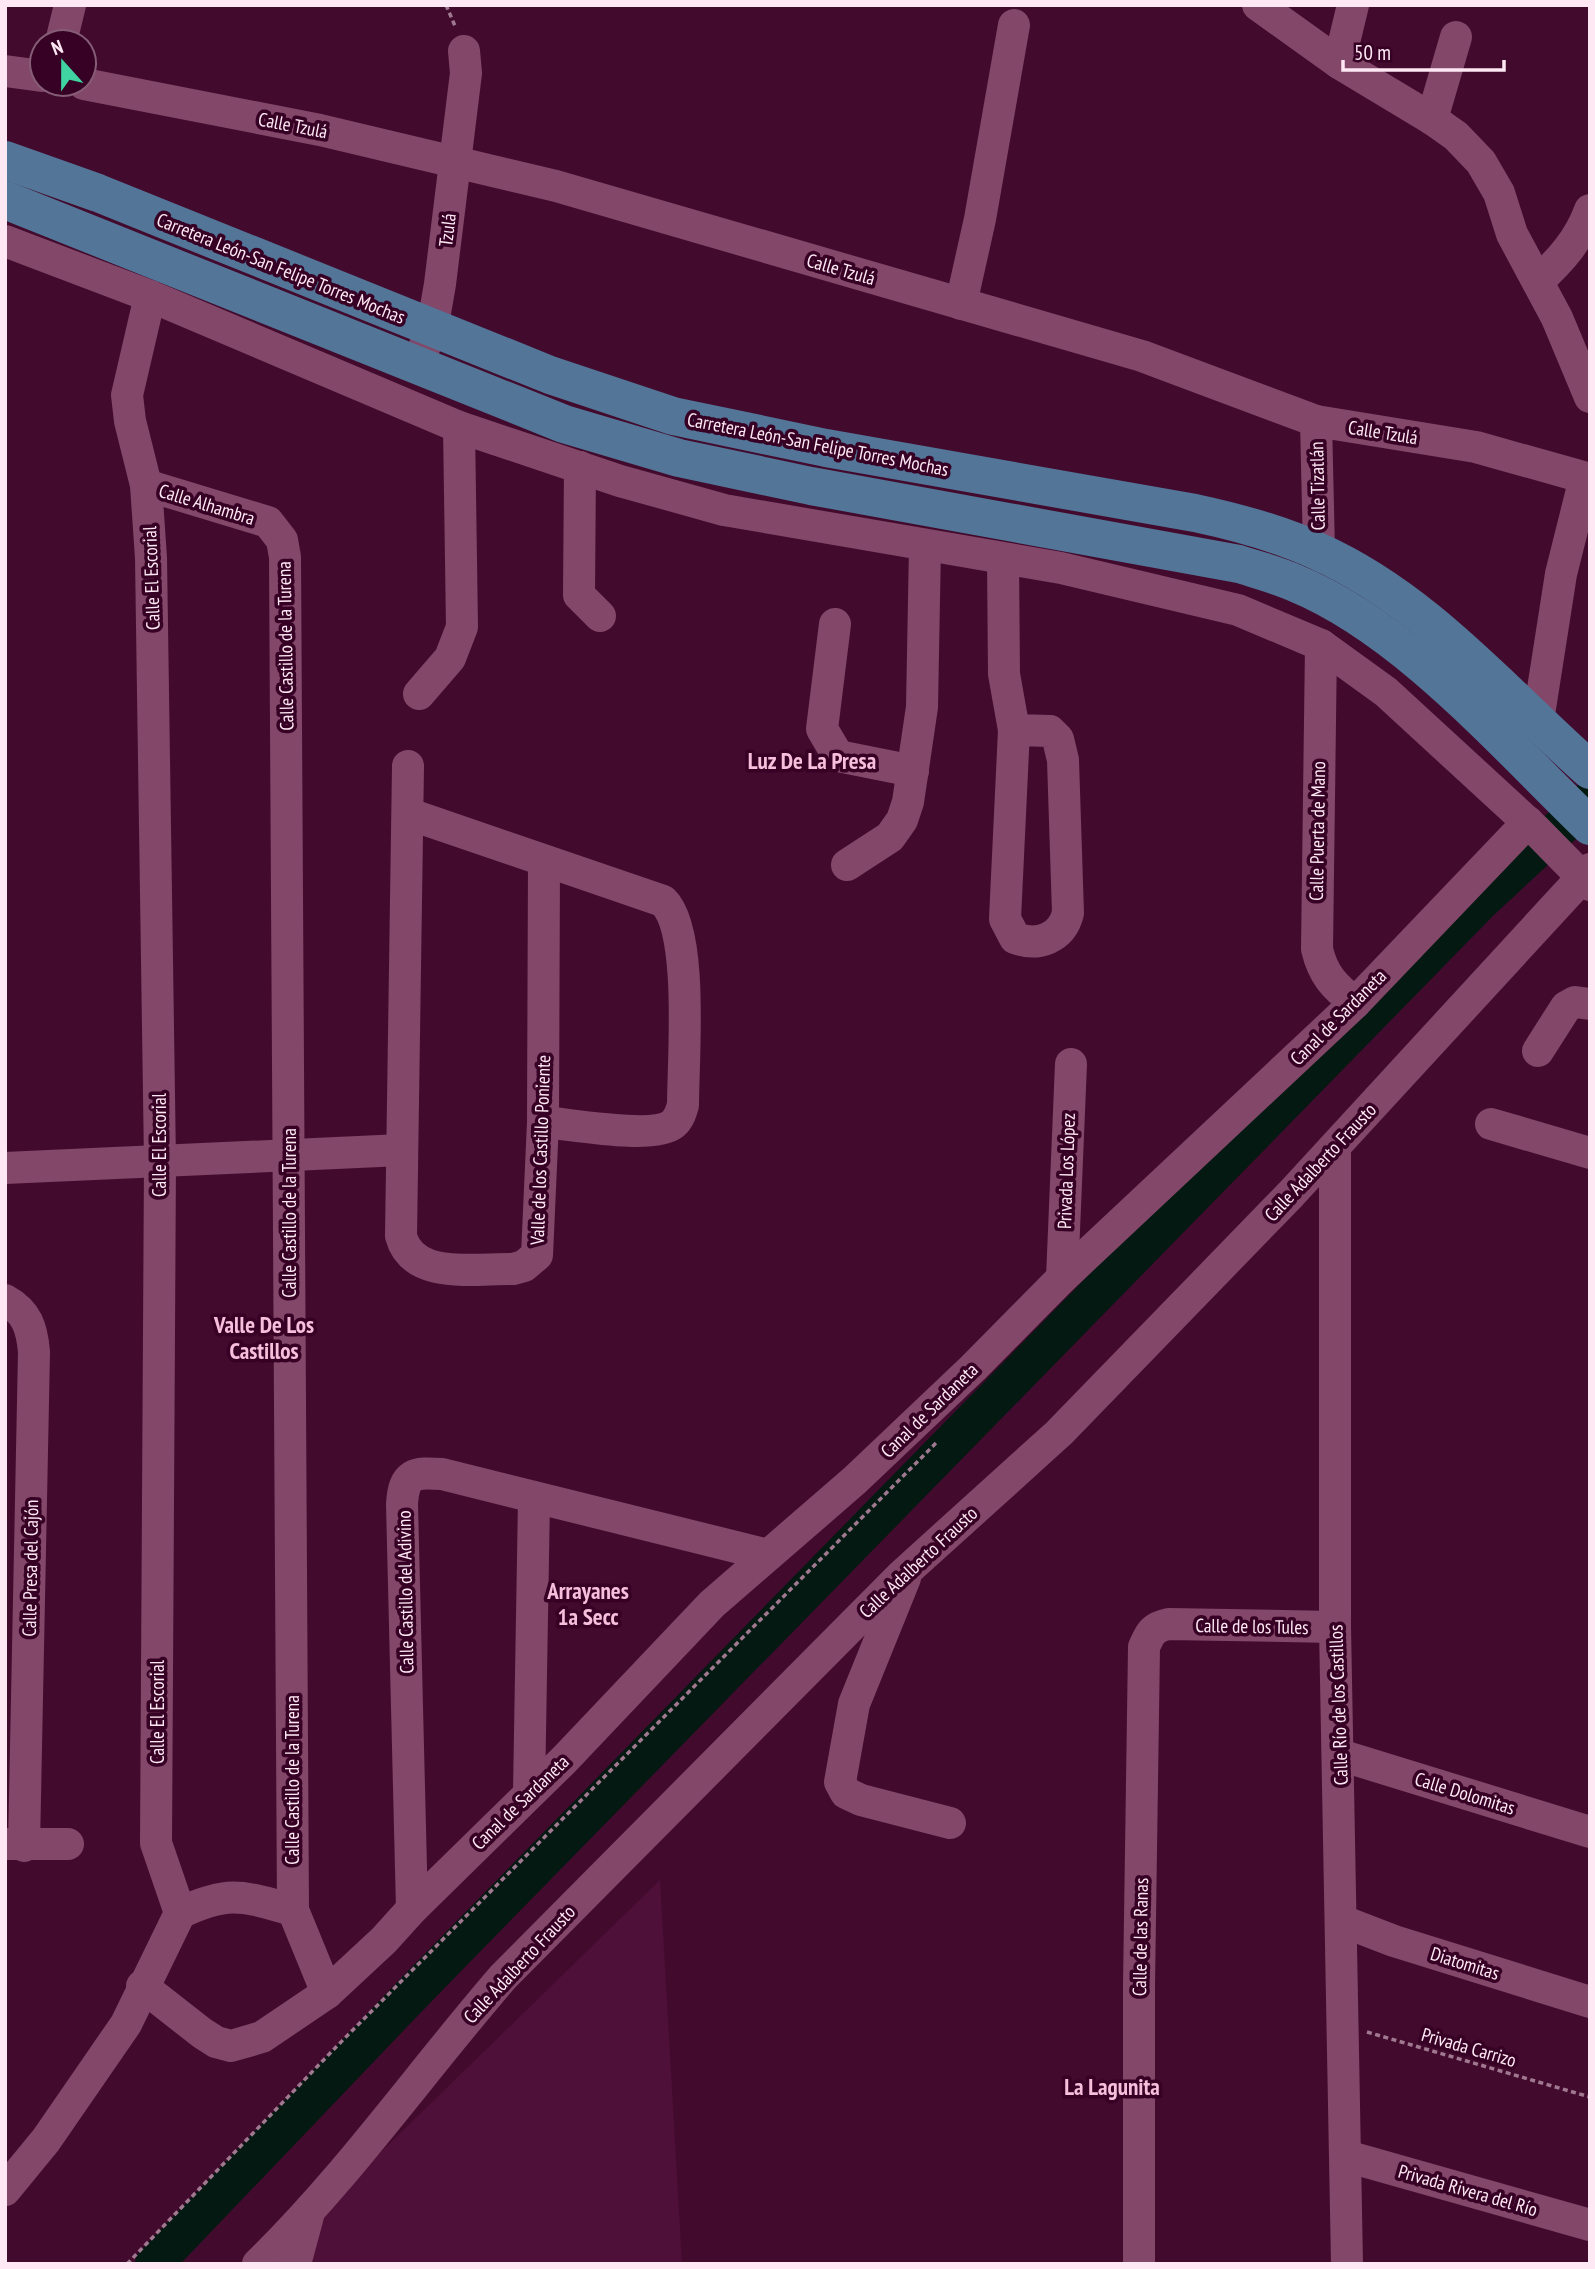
<svg xmlns="http://www.w3.org/2000/svg" width="1595" height="2269" viewBox="0 0 1595 2269" font-family="'PT Sans Narrow',sans-serif">
<rect width="100%" height="100%" fill="#420b2e"/>
<path fill="#4e1038" d="M660 1880 682 2264H266Z"/>
<g fill="none" stroke-linecap="round" stroke-linejoin="round">
<path stroke="#031911" stroke-width="38" d="M154 2264 416 1990 1481 901 1590 800"/>
<g stroke="#a07990" stroke-width="3.5" stroke-dasharray="5 3.5" stroke-linecap="butt">
<path d="M446 5 455 26"/>
<path d="M1367 2032 1590 2097"/>
<path d="M127 2264 339 2044 936 1443"/>
</g>
<g stroke="#834769" stroke-width="32">
<path d="M1258 5 1339 63 1432 119 1456 136 1481 162 1499 193 1512 234 1557 318 1590 397"/>
<path d="M61 42 70 5"/>
<path d="M1339 63 1353 5"/>
<path d="M5 71 42 76"/>
<path d="M84 84 320 130 556 186 1142 356 1316 421 1476 447 1590 479"/>
<path d="M1432 119 1456 37"/>
<path d="M5 241 150 296 459 427 620 481 724 510 1061 568 1238 610 1321 645 1386 692 1535 829 1590 885"/>
<path d="M1538 281C1561 260 1579 240 1590 210"/>
<path d="M961 304 980 219 1014 25"/>
<path d="M423 350 432 330 440 284 466 73 464 51"/>
<path d="M1316 421 1319 551"/>
<path d="M580 467 579 595 600 616"/>
<path d="M146 485 268 522 282 540 285 557 293 1910"/>
<path d="M1003 559 1004 674 1014 730 1005 919 1015 938C1038 947 1062 938 1068 913L1063 760 1058 739 1050 731 1014 730"/>
<path d="M835 624 822 729 838 756 913 771"/>
<path d="M1321 645 1317 949C1323 975 1334 986 1355 1003"/>
<path d="M419 694 450 658 462 627 459 427"/>
<path d="M1538 721 1561 574 1585 478"/>
<path d="M408 766 401 1236C413 1281 477 1268 513 1269L524 1266 537 1255 543 1122 544 863"/>
<path d="M409 814 663 901C694 930 683 1060 683 1105 681 1112 679 1119 673 1124 653 1140 570 1124 543 1122"/>
<path d="M847 865 890 837 902 820 908 802 922 707 925 546"/>
<path d="M1538 1051 1566 1007 1575 1002 1590 1004"/>
<path d="M1491 1124 1590 1153"/>
<path d="M1335 1147V1627L1347 2264"/>
<path d="M5 1168 402 1150"/>
<path d="M1062 1278 1071 1064"/>
<path d="M5 1300C27 1312 32 1328 34 1352L24 1846"/>
<path d="M905 1578 854 1704 840 1782 846 1793 861 1800 950 1823"/>
<path d="M1340 1755 1590 1832"/>
<path d="M529 1792 534 1499"/>
<path d="M5 1844H68"/>
<path d="M412 1909 402 1504C404 1473 414 1472 442 1474L768 1555"/>
<path d="M180 1913C229 1890 242 1896 293 1910L327 1993"/>
<path d="M1342 1921 1394 1941 1590 2002"/>
<path d="M142 1986 202 2033 216 2042 231 2046 262 2037 327 1993 384 1940 412 1909 564 1760 712 1604 855 1480 973 1368 1062 1278 1355 1003 1528 822"/>
<path d="M1346 2156 1590 2225"/>
<path d="M5 2190 46 2140 126 2024 180 1913 156 1843 160 1162 151 558 146 485 130 421 127 395 150 296"/>
<path d="M258 2264C349 2175 420 2073 503 1977L902 1575 1059 1433 1291 1194 1590 869"/>
<path d="M295 2264 308 2216"/>
<path d="M1139 2264V1985L1144 1647C1150 1633 1153 1627 1169 1624L1335 1627"/>
</g>
<g stroke="#537597" stroke-width="38">
<path d="M5 160 98 193 550 375 673 416 826 448 1195 513C1237 522 1278 533 1317 551 1425 599 1503 693 1590 770"/>
<path d="M5 200 564 424 679 458 811 486 1239 564C1258 570 1277 575 1295 583 1405 628 1505 744 1590 826"/>
</g>
</g>
<g text-anchor="middle" dominant-baseline="central" stroke-width="7" stroke-linejoin="round" paint-order="stroke">
<g font-size="19" fill="#fee8f3" stroke="#360124">
<text transform="translate(293 125) rotate(11)">Calle Tzulá</text>
<text transform="translate(447 230) rotate(-83)">Tzulá</text>
<text transform="translate(281 268) rotate(22)">Carretera León-San Felipe Torres Mochas</text>
<text transform="translate(841 269) rotate(16)">Calle Tzulá</text>
<text transform="translate(1383 432) rotate(9)">Calle Tzulá</text>
<text transform="translate(818 444) rotate(11)">Carretera León-San Felipe Torres Mochas</text>
<text transform="translate(1317 486) rotate(-91)">Calle Tizatlán</text>
<text transform="translate(207 504) rotate(17)">Calle Alhambra</text>
<text transform="translate(151 578) rotate(-92)">Calle El Escorial</text>
<text transform="translate(285 646) rotate(-91)">Calle Castillo de la Turena</text>
<text transform="translate(1317 831) rotate(-89)">Calle Puerta de Mano</text>
<text transform="translate(1338 1017) rotate(-45)">Canal de Sardaneta</text>
<text transform="translate(159 1145) rotate(-90)">Calle El Escorial</text>
<text transform="translate(540 1150) rotate(-88)">Valle de los Castillo Poniente</text>
<text transform="translate(1320 1162) rotate(-47)">Calle Adalberto Frausto</text>
<text transform="translate(1066 1171) rotate(-88)">Privada Los López</text>
<text transform="translate(289 1213) rotate(-90)">Calle Castillo de la Turena</text>
<text transform="translate(929 1410) rotate(-44)">Canal de Sardaneta</text>
<text transform="translate(918 1562) rotate(-43)">Calle Adalberto Frausto</text>
<text transform="translate(30 1568) rotate(-89)">Calle Presa del Cajón</text>
<text transform="translate(405 1592) rotate(-91)">Calle Castillo del Adivino</text>
<text transform="translate(1252 1626) rotate(1)">Calle de los Tules</text>
<text transform="translate(1338 1705) rotate(-92)">Calle Río de los Castillos</text>
<text transform="translate(157 1712) rotate(-90)">Calle El Escorial</text>
<text transform="translate(292 1780) rotate(-90)">Calle Castillo de la Turena</text>
<text transform="translate(1465 1793) rotate(17)">Calle Dolomitas</text>
<text transform="translate(520 1802) rotate(-44)">Canal de Sardaneta</text>
<text transform="translate(1140 1937) rotate(-89)">Calle de las Ranas</text>
<text transform="translate(1465 1963) rotate(17)">Diatomitas</text>
<text transform="translate(519 1964) rotate(-47)">Calle Adalberto Frausto</text>
<text transform="translate(1469 2047) rotate(16)">Privada Carrizo</text>
<text transform="translate(1468 2190) rotate(16)">Privada Rivera del Río</text>
</g>
<g font-size="23" font-weight="bold" fill="#f7bfdc" stroke="#360124">
<text x="812" y="760">Luz De La Presa</text>
<text x="264" y="1324">Valle De Los<tspan x="264" dy="26">Castillos</tspan></text>
<text x="588" y="1590">Arrayanes<tspan x="588" dy="26">1a Secc</tspan></text>
<text x="1112" y="2086">La Lagunita</text>
</g>
</g>
<rect width="1595" height="2269" fill="none" stroke="#fee8f3" stroke-width="14"/>
<g transform="translate(63 63) rotate(339)"><circle r="33" fill="#360124" stroke="#865d77" stroke-width="2"/>
<path d="M0-5L12 26L0 18L-12 26Z" fill="#3fd4a2"/>
<text y="-10" font-size="19" font-weight="bold" text-anchor="middle" fill="#fee8f3">N</text>
</g>
<path d="M1343 60v10h161v-10" fill="none" stroke="#fee8f3" stroke-width="3.5"/>
<text x="1354" y="60" font-size="21" fill="#fee8f3" stroke="#360124" stroke-width="5" paint-order="stroke">50 m</text>
</svg>
